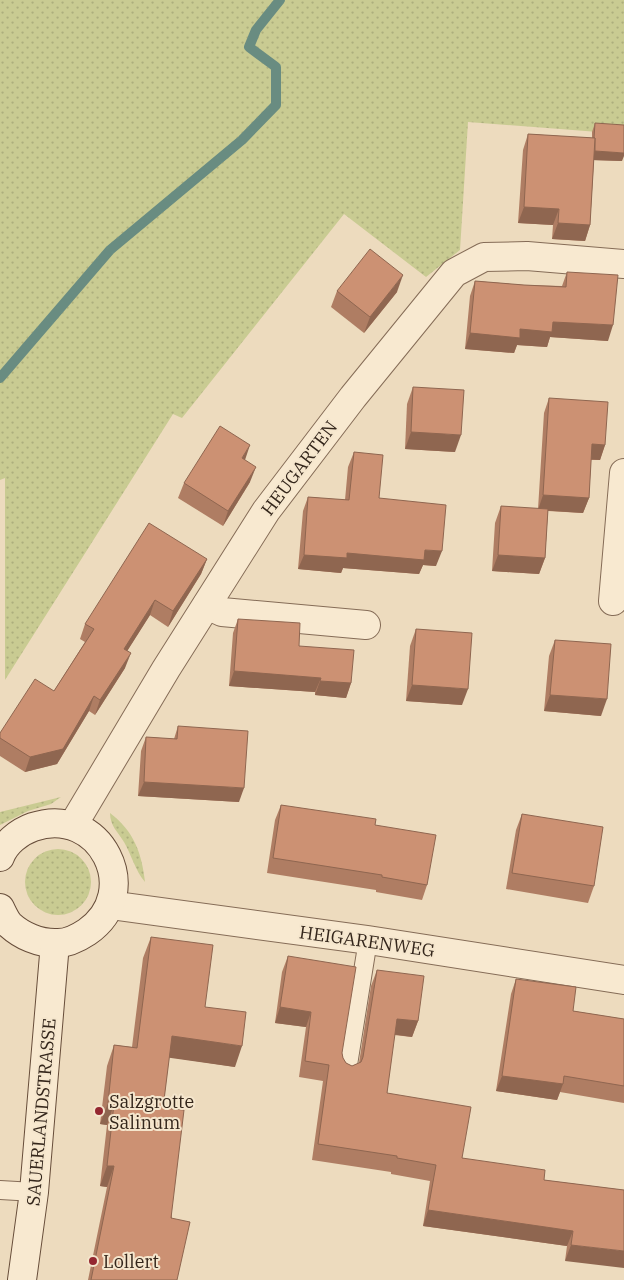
<svg xmlns="http://www.w3.org/2000/svg" width="624" height="1280" viewBox="0 0 624 1280" font-family="'IBM Plex Serif',serif">
<defs>
<pattern id="grass-dots" width="8" height="8" patternUnits="userSpaceOnUse" patternTransform="scale(1.25)"><rect width="8" height="8" fill="#c9cb92"/><path d="M2 2h.1M6 6h.1" fill="none" stroke="#adae7d" stroke-width="1.8" stroke-linecap="round"/></pattern>
</defs>
<rect width="100%" height="100%" fill="#eddbbe"/>
<g fill="url(#grass-dots)">
<path d="M0 0H624V134L468 122 460 250 426 277 344 214 182 418 173 414 5 680V478L0 480Z"/>
<path d="M61 797 51 804 28 811 0 825V812Z"/>
<path d="M110 813C134 831 142 854 145 882 135 870 132 856 124 842 118 832 110 826 110 813Z"/>
<circle cx="58" cy="882" r="33"/>
</g>
<g fill="none" stroke-linecap="round" stroke-linejoin="round">
<path stroke="#698c81" stroke-width="10" d="M0 378 110 250 242 140 276 105V67L249 47 256 30 280 0"/>
<g stroke="#856c57" stroke-width="20">
<g id="lane">
<path d="M347 1071 368 940"/>
<path d="M0 1190 34 1192"/>
</g>
</g>
<g stroke="#856c57" stroke-width="30">
<g id="street">
<path d="M613 601 624 473"/>
<path d="M207 605 222 612 366 625"/>
<path d="M73 825 166 669 266 511 353 397 454 273 484 257 527 256 624 264"/>
<path d="M110 905 368 940 624 980"/>
</g>
</g>
<g stroke="#674d3a" stroke-width="30">
<g id="secondary">
<path d="M0 857C5 843 19 832 33 827 100 804 145 892 87 932 78 938 66 944 55 943 39 943 22 936 10 925 6 921 3 914 0 908"/>
<path d="M22 1280 34 1192 55 943"/>
</g>
</g>
<use href="#lane" stroke="#f8e9d0" stroke-width="18"/>
<use href="#street" stroke="#f8e9d0" stroke-width="28"/>
<use href="#secondary" stroke="#f8e9d0" stroke-width="28"/>
</g>
<g fill="#af7d63">
<path d="M595 123 622 161 594 160 590 225 585 241 552 239 553 225 518 223 523 150 528 134 592 138V132Z"/>
<path d="M567 272 608 341 550 337 547 347 517 345 514 353 465 349 470 296 475 281 524 285 562 286Z"/>
<path d="M337 291 397 292 364 333 331 307Z"/>
<path d="M413 387 455 452 405 449 407 404Z"/>
<path d="M549 398 605 445 600 460H591L589 498 583 513 548 511 545 558 539 574 492 571 495 523 501 506 538 509 544 413Z"/>
<path d="M354 452 379 498 436 566 423 565 419 574 343 568 341 573 298 569 303 511 308 497 345 500 348 467Z"/>
<path d="M244 460 250 482 223 526 178 498 184 483Z"/>
<path d="M207 559 201 574 168 627 150 615 127 651 125 668 95 715 89 711 57 764 25 772 0 756V733L54 691 85 642 80 639 85 624Z"/>
<path d="M238 619 299 646 351 683 346 698 315 695V692L229 686 233 633Z"/>
<path d="M416 629 462 705 406 701 410 646Z"/>
<path d="M555 640 601 716 544 711 549 656Z"/>
<path d="M178 726 239 802 138 796 141 751 146 737 174 739Z"/>
<path d="M281 805 375 825 427 885 422 900 376 892V890L267 873 275 820Z"/>
<path d="M522 814 594 886 588 903 506 889 516 830Z"/>
<path d="M151 937 205 1007 235 1067 169 1057 163 1108 177 1280H88L107 1187 100 1186 107 1125 100 1124 107 1066 114 1045 132 1047 143 958Z"/>
<path d="M288 956 342 1053 343 1058 346 1063 352 1066 359 1063 371 986 377 970 418 1021 412 1037 394 1035 387 1093 462 1158 544 1180 624 1190 565 1261 567 1246 423 1226 430 1181 391 1174V1172L312 1160 323 1081 299 1077 306 1027 275 1023 282 972Z"/>
<path d="M516 979 573 1011 624 1019V1103L560 1092 557 1100 496 1091 511 994Z"/>
</g>
<g fill="#8f6650">
<path d="M594 151 624 153V156L622 161 590 160Z"/>
<path d="M524 207 559 209 553 225 518 223Z"/>
<path d="M558 223 590 225 585 241 552 239Z"/>
<path d="M403 275 397 292 364 333 370 317Z"/>
<path d="M553 322 613 325 608 341 550 337 547 347 517 345 514 353 465 349 470 333 520 329Z"/>
<path d="M411 432 461 435 455 452 405 449Z"/>
<path d="M592 444 605 445 600 460 587 459Z"/>
<path d="M250 445 245 460 236 473 242 458Z"/>
<path d="M256 467 250 482 223 526 228 511Z"/>
<path d="M543 495 589 498 583 513 538 510Z"/>
<path d="M425 550 442 551 436 566 423 565 419 574 343 568 341 573 298 569 304 555Z"/>
<path d="M498 555 545 558 539 574 492 571Z"/>
<path d="M207 559 201 574 168 627 173 611Z"/>
<path d="M155 600 150 615 119 664 124 649Z"/>
<path d="M131 653 125 668 95 715 100 700Z"/>
<path d="M234 671 321 678 315 692 229 686Z"/>
<path d="M320 681 351 683 346 698 315 695Z"/>
<path d="M412 685 468 689 462 705 406 701Z"/>
<path d="M550 695 607 699 601 716 544 711Z"/>
<path d="M94 696 89 711 57 764 25 772 30 757Z"/>
<path d="M144 782 244 788 239 802 138 796Z"/>
<path d="M280 1007 311 1012 306 1027 275 1023Z"/>
<path d="M397 1019 418 1021 412 1037 391 1034Z"/>
<path d="M172 1036 242 1046 235 1067 164 1057Z"/>
<path d="M502 1076 563 1084 557 1100 496 1091Z"/>
<path d="M108 1103 114 1104 107 1125 100 1124Z"/>
<path d="M107 1166H114L107 1187 100 1186Z"/>
<path d="M428 1210 573 1231 567 1246 423 1226Z"/>
<path d="M571 1245 624 1251V1268L565 1261Z"/>
</g>
<g fill="#cc9173" stroke="#8f6650">
<path d="M595 123 624 125V153L595 151V138H594Z"/>
<path d="M528 134 595 138 590 225 558 223 559 209 524 207Z"/>
<path d="M370 249 403 275 370 317 337 291Z"/>
<path d="M567 272 618 275 613 325 553 322 552 332 520 329V338L470 333 475 281 524 285 566 287Z"/>
<path d="M413 387 464 390 461 435 411 432Z"/>
<path d="M549 398 608 402 605 445 592 444 589 498 543 495Z"/>
<path d="M220 426 250 445 242 458 256 467 228 511 184 483Z"/>
<path d="M354 452 383 455 379 498 446 505 442 551 425 550 424 560 347 553V558L304 555 308 497 349 500Z"/>
<path d="M501 506 548 509 545 558 498 555Z"/>
<path d="M149 523 207 559 173 611 155 600 124 649 131 653 100 700 94 696 63 749 30 757 0 738V733L35 679 54 691 94 629 85 624Z"/>
<path d="M238 619 300 623 299 646 354 650 351 683 320 681 321 678 234 671Z"/>
<path d="M416 629 472 633 468 689 412 685Z"/>
<path d="M555 640 611 644 607 699 550 695Z"/>
<path d="M178 726 248 731 244 788 144 782 146 737 177 739Z"/>
<path d="M281 805 376 819 375 825 436 835 427 885 382 877V875L273 858Z"/>
<path d="M522 814 603 827 594 886 512 873Z"/>
<path d="M151 937 213 945 205 1007 246 1012 242 1046 172 1036 163 1108 184 1110 171 1218 190 1222 177 1280H91L114 1166H107L114 1104 108 1103 114 1045 137 1048Z"/>
<path d="M288 956 356 967 342 1053 343 1058 346 1063 352 1066 361 1062 363 1057 377 970 424 976 418 1021 397 1019 387 1093 471 1107 462 1158 545 1170 544 1180 624 1190V1251L571 1245 573 1231 428 1210 436 1165 397 1158V1156L318 1144 329 1065 305 1061 311 1012 280 1007Z"/>
<path d="M516 979 576 987 573 1011 624 1019V1086L564 1076 563 1084 502 1076Z"/>
</g>
<g fill="#942730" stroke="#f5e6cd" stroke-width="2">
<circle cx="99" cy="1111" r="5"/>
<circle cx="93" cy="1261" r="5"/>
</g>
<g text-anchor="middle" dominant-baseline="central" stroke-width="4" stroke-linejoin="round" paint-order="stroke">
<g font-size="18" fill="#34261b" stroke="#f5e6cd">
<text transform="translate(299 468) rotate(-53)">HEUGARTEN</text>
<text transform="translate(367 941) rotate(8)">HEIGARENWEG</text>
<text transform="translate(41 1112) rotate(-85)">SAUERLANDSTRASSE</text>
</g>
<g font-size="18" fill="#34261b" stroke="#f5e6cd" text-anchor="start">
<text x="109" y="1101">Salzgrotte<tspan x="109" dy="21">Salinum</tspan></text>
<text x="103" y="1261">Lollert</text>
</g>
</g>
</svg>
